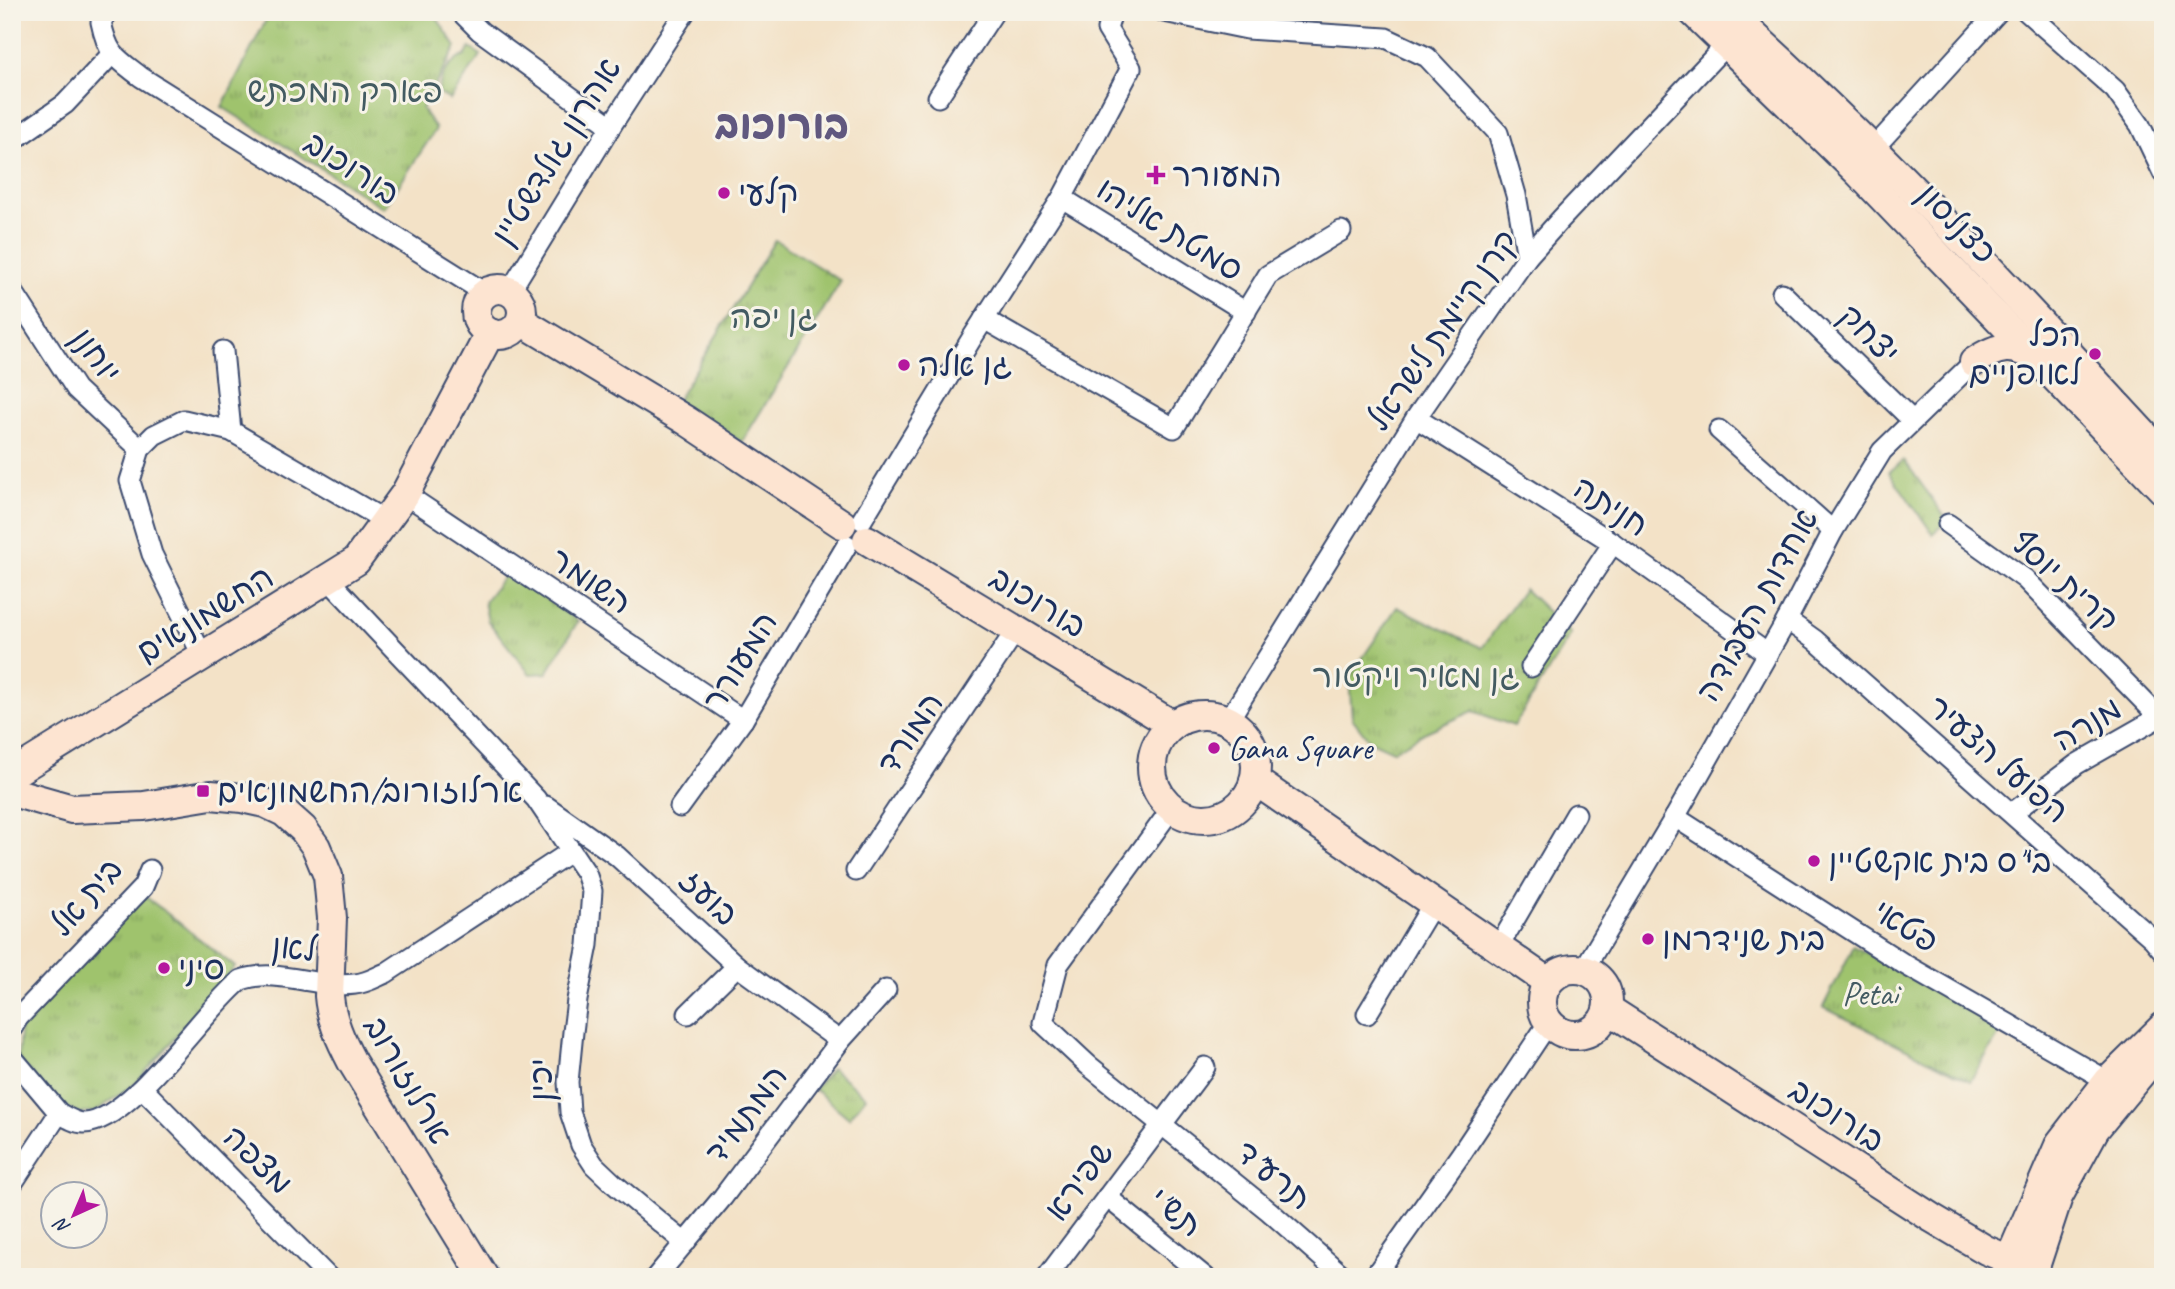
<svg xmlns="http://www.w3.org/2000/svg" width="2175" height="1289" viewBox="0 0 2175 1289" font-family="Caveat,'Playpen Sans Hebrew',sans-serif">
<defs>
<pattern id="grass-tufts" width="24" height="20" patternUnits="userSpaceOnUse" patternTransform="scale(1.75)"><rect width="24" height="20" fill="#9fc36d"/><path d="M3 7l-1-3M5 7V3M7 7l1-3M15 17l-1-3M17 17v-4M19 17l1-3" fill="none" stroke="#819f5d"/></pattern>
</defs>
<rect width="100%" height="100%" fill="#f7f3e8"/>
<filter id="ink" filterUnits="userSpaceOnUse"><feTurbulence type="fractalNoise" baseFrequency=".0143" numOctaves="2"/><feDisplacementMap in="SourceGraphic" scale="14" xChannelSelector="R" yChannelSelector="G"/><feConvolveMatrix kernelMatrix="1 2 1 2 8 2 1 2 1" color-interpolation-filters="sRGB"/></filter>
<filter id="wash" filterUnits="userSpaceOnUse"><feTurbulence type="fractalNoise" baseFrequency=".00686" numOctaves="4" result="noise"/><feDisplacementMap in="SourceGraphic" scale="28" xChannelSelector="R" yChannelSelector="G"/><feGaussianBlur stdDeviation="1.57" result="paint"/><feColorMatrix in="noise" values="0 0 0 0 0 0 0 0 0 0 0 0 0 0 0 0 0 1.4 0 .05"/><feComposite in="paint" operator="in"/></filter>
<g filter="url(#wash)">
<rect width="100%" height="100%" fill="#f3e2c7"/>
<g fill="url(#grass-tufts)" stroke="#5d7966" stroke-width="2">
<path d="M270 12H433L456 47 422 109 436 129 384 208 222 107Z"/>
<path d="M470 48 481 55 450 100 438 93C441 76 449 61 465 56Z"/>
<path d="M775 240 841 281 742 442 676 402Z"/>
<path d="M1904 460 1948 521 1933 534 1889 472Z"/>
<path d="M507 572 578 621 547 673 530 674 488 621 484 602Z"/>
<path d="M1524 589 1571 634 1514 726 1473 711 1426 732 1393 751 1369 740 1352 718 1349 678 1397 607 1482 648Z"/>
<path d="M145 896 235 967 136 1083 95 1112 79 1114 57 1103 18 1059 21 1021Z"/>
<path d="M1854 946 2002 1030 1970 1081 1823 1007Z"/>
<path d="M832 1068 866 1097 849 1118 814 1089Z"/>
</g>
</g>
<g filter="url(#ink)">
<g fill="none" stroke-linecap="round" stroke-linejoin="round">
<g stroke="#3b4a6e" stroke-width="23">
<g id="street">
<path d="M107 12 101 22C108 55 115 57 141 77L485 293"/>
<path d="M461 12 480 31 611 126"/>
<path d="M1164 12 1247 29 1386 38 1427 57 1498 133 1516 195 1527 257"/>
<path d="M2027 12 2115 90 2140 125 2163 173"/>
<path d="M938 97 994 12"/>
<path d="M12 141 65 104 112 54"/>
<path d="M1873 149 1998 12"/>
<path d="M1062 198 1246 312"/>
<path d="M12 290 76 389 140 449"/>
<path d="M510 291 611 126 685 12"/>
<path d="M1782 293 1912 420"/>
<path d="M984 319 1174 428 1268 275 1341 231"/>
<path d="M223 351 231 431"/>
<path d="M1416 418 1613 543 1768 654"/>
<path d="M1719 430 1833 531"/>
<path d="M405 494 743 720"/>
<path d="M862 520 972 338 1062 198 1131 68 1107 29 1112 12"/>
<path d="M1948 524 2025 579 2163 721"/>
<path d="M328 579 536 799 586 873 592 891 588 945 577 1000 573 1032 568 1082 570 1112 581 1145 594 1165 613 1183 685 1243"/>
<path d="M1787 620 1815 640 2153 939 2163 951"/>
<path d="M203 657 152 554 130 481 140 449 154 435 184 420 231 431 386 521"/>
<path d="M1531 667 1613 543"/>
<path d="M1228 721 1416 418 1527 257 1561 219 1757 12"/>
<path d="M546 806 617 856 737 966 840 1041"/>
<path d="M680 807 743 720 847 545"/>
<path d="M1172 808 1058 965 1043 1023 1088 1065 1269 1211 1344 1277"/>
<path d="M2012 813 2077 764 2163 715"/>
<path d="M1675 817 1904 964 2108 1081"/>
<path d="M856 871 1016 630"/>
<path d="M1498 948 1576 814"/>
<path d="M1584 969 1675 817 1787 620 1833 531 1882 451 1982 354"/>
<path d="M688 1014 737 966"/>
<path d="M1367 1014 1433 904"/>
<path d="M12 1028 18 1018 143 887 150 870"/>
<path d="M12 1057 59 1113"/>
<path d="M142 1088 328 1277"/>
<path d="M12 1184 59 1113C66 1117 75 1123 84 1123 131 1122 203 1010 241 980 277 967 318 989 355 984 367 983 376 977 386 973L570 852"/>
<path d="M1107 1197 1205 1277"/>
<path d="M656 1277 723 1197 840 1041 886 990"/>
<path d="M1047 1277 1205 1067"/>
<path d="M1374 1277 1461 1154 1549 1022"/>
</g>
</g>
<g stroke="#3b4a6e" stroke-width="32">
<g id="secondary">
<path d="M1693 12 1858 172 2163 490"/>
<path d="M1728 12C1882 150 2023 303 2163 455"/>
<circle cx="499" cy="312" r="23"/>
<path d="M521 321 687 421 842 524"/>
<path d="M1974 362C1998 345 2013 343 2038 359"/>
<path d="M867 540 1173 725"/>
<circle cx="1204" cy="767" r="52"/>
<path d="M20 769 356 561 405 494 490 333"/>
<path d="M1254 780 1548 982"/>
<path d="M16 793 72 809 144 806 211 795 242 798 265 803 284 812 303 829 316 847 328 876 332 918 329 996C331 1020 341 1041 352 1062L484 1277"/>
<circle cx="1575" cy="1002" r="33"/>
<path d="M1608 1009 1932 1218 1986 1250 2034 1270"/>
<path d="M2006 1277 2009 1261 2060 1143 2108 1081 2163 1027"/>
<path d="M2034 1277V1270L2058 1197 2095 1129 2151 1061"/>
</g>
</g>
<use href="#street" stroke="#fff" stroke-width="19"/>
<use href="#secondary" stroke="#fde4d1" stroke-width="28"/>
</g>
</g>
<g fill="#b5179e" stroke="#f7f3e8" stroke-width="2.5">
<path d="M1152.5 164.5h7v7h7v7h-7v7h-7v-7h-7v-7h7z"/>
<circle cx="724" cy="193" r="7"/>
<circle cx="2095" cy="354" r="7"/>
<circle cx="904" cy="365" r="7"/>
<circle cx="1214" cy="748" r="7"/>
<rect x="196" y="784" width="14" height="14" rx="3.5"/>
<circle cx="1814" cy="861" r="7"/>
<circle cx="1648" cy="939" r="7"/>
<circle cx="164" cy="968" r="7"/>
</g>
<g text-anchor="middle" dominant-baseline="central" stroke-width="6" stroke-linejoin="round" paint-order="stroke">
<g font-size="33" fill="#435b62" stroke="#f7f3e8">
<text x="345" y="91">פארק המכתש</text>
<text x="774" y="317">גן יפה</text>
<text x="1416" y="676">גן מאיר ויקטור</text>
<text x="1870" y="994">Petai</text>
</g>
<g font-size="33" fill="#1b2f5e" stroke="#f7f3e8">
<text transform="translate(556 151) rotate(-58)">אהרון גולדשטיין</text>
<text transform="translate(352 168) rotate(33)">בורוכוב</text>
<text transform="translate(1957 223) rotate(46)">כצנלסון</text>
<text transform="translate(1170 229) rotate(32)">סמטת אליהו</text>
<text transform="translate(1442 330) rotate(-55)">קרן קיימת לישראל</text>
<text transform="translate(1869 334) rotate(45)">יצחק</text>
<text transform="translate(96 355) rotate(53)">יוחנן</text>
<text transform="translate(1611 506) rotate(33)">חניתה</text>
<text transform="translate(591 581) rotate(34)">השומר</text>
<text transform="translate(2065 581) rotate(42)">קרית יוסף</text>
<text transform="translate(1038 602) rotate(31)">בורוכוב</text>
<text transform="translate(1757 605) rotate(-61)">אחדות העבודה</text>
<text transform="translate(205 614) rotate(-32)">החשמונאים</text>
<text transform="translate(740 661) rotate(-58)">המעורר</text>
<text transform="translate(2087 724) rotate(-31)">מנרה</text>
<text transform="translate(910 733) rotate(-56)">המורד</text>
<text transform="translate(1998 759) rotate(41)">הפועל הצעיר</text>
<text transform="translate(86 897) rotate(-49)">בית אל</text>
<text transform="translate(709 897) rotate(43)">בועז</text>
<text transform="translate(1906 926) rotate(32)">פטאי</text>
<text transform="translate(294 948) rotate(5)">לאן</text>
<text transform="translate(408 1080) rotate(60)">ארלוזורוב</text>
<text transform="translate(541 1080) rotate(-90)">יכין</text>
<text transform="translate(746 1114) rotate(-53)">המתמיד</text>
<text transform="translate(1837 1115) rotate(33)">בורוכוב</text>
<text transform="translate(258 1160) rotate(45)">מצפה</text>
<text transform="translate(1274 1175) rotate(40)">תרע"ד</text>
<text transform="translate(1079 1181) rotate(-53)">שפירא</text>
<text transform="translate(1176 1212) rotate(39)">תש"י</text>
</g>
<g font-size="33" fill="#1b2f5e" stroke="#f7f3e8" text-anchor="start">
<text x="1172" y="175">המעורר</text>
<text x="738" y="193">קלעי</text>
<text x="2081" y="335" text-anchor="end">הכל<tspan x="2081" dy="38">לאופניים</tspan></text>
<text x="918" y="365">גן אלה</text>
<text x="1228" y="748">Gana Square</text>
<text x="217" y="791">ארלוזורוב/החשמונאים</text>
<text x="1828" y="861">בי"ס בית אקשטיין</text>
<text x="1662" y="939">בית שנידרמן</text>
<text x="178" y="968">סיני</text>
</g>
<g font-size="40" font-weight="bold" fill="#60587f" stroke="#f7f3e8">
<text x="782" y="125">בורוכוב</text>
</g>
</g>
<rect width="2175" height="1289" fill="none" stroke="#f7f3e8" stroke-width="42"/>
<g transform="translate(74 1215) rotate(224)"><circle r="33" fill="#f7f3e8" stroke="#9fa5b1" stroke-width="2"/>
<path d="M0-5L12 26L0 18L-12 26Z" fill="#b5179e"/>
<text y="-10" font-size="19" font-weight="bold" text-anchor="middle" fill="#1b2f5e">N</text>
</g>
</svg>
